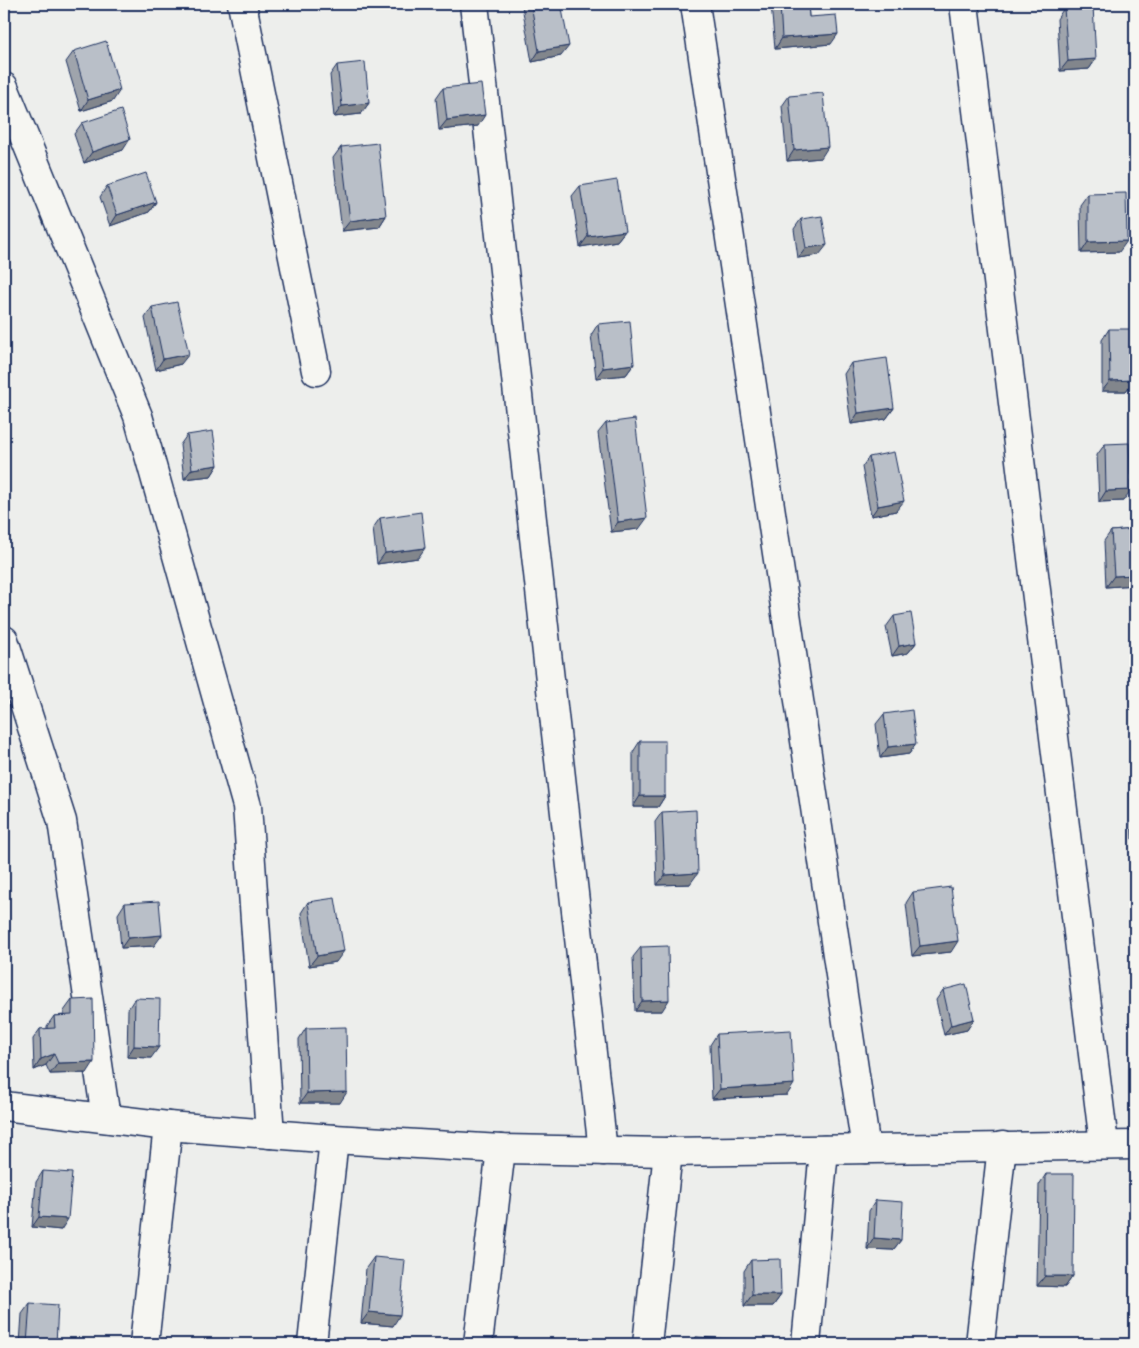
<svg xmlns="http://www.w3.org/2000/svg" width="1139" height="1348" viewBox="0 0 1139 1348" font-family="Sriracha,sans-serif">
<rect width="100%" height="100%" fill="#edeeec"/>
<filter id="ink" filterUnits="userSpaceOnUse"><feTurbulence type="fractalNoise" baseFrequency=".02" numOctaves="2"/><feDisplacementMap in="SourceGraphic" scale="10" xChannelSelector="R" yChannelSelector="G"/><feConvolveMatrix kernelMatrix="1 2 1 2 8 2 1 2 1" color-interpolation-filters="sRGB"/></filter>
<g filter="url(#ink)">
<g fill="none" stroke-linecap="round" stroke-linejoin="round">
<g stroke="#1b2f5e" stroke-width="31">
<g id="minor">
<path d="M242 4 316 371"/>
<path d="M474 4 603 1151"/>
<path d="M695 4 866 1149"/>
<path d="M964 4 1104 1144"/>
<path d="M4 87 138 416 247 806 270 1134"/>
<path d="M4 640 62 821 106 1118"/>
<path d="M4 1106 168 1126 334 1139 501 1149 668 1152 1135 1145"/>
<path d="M144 1344 168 1126"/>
<path d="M312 1344 334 1139"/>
<path d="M478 1344 501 1149"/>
<path d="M647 1344 668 1152"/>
<path d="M806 1344 824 1150"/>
<path d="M980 1344 1002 1146"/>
</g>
</g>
<use href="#minor" stroke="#f6f6f2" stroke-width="28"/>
</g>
<g fill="#9fa4ac" stroke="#1b2f5e">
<path d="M524 4H561V56L532 62 522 6Z"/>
<path d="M771 4H808L809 17 831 44 775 49Z"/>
<path d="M1064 8 1096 59 1089 69 1060 71 1057 19Z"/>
<path d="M74 51 113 101 81 111 66 62Z"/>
<path d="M337 65 369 103 361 114 334 117 330 75Z"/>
<path d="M443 88 478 126 439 130 436 98Z"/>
<path d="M789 96 821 158 787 161 782 106Z"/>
<path d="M82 123 123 150 84 163 74 134Z"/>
<path d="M341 147 386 216 379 227 342 231 333 158Z"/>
<path d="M107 186 156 202 149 212 110 226 100 197Z"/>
<path d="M580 186 625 231 617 241 580 247 572 196Z"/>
<path d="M1088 194 1119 252 1081 253 1080 205Z"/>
<path d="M801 219 819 255 798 258 794 229Z"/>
<path d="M152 307 181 364 156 370 145 318Z"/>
<path d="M598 324 634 364 626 375 596 378 591 335Z"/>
<path d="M1109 329 1134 380 1126 391H1102V340Z"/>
<path d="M851 363 894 408 886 419 851 424 844 374Z"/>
<path d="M606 423 639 529 611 532 598 433Z"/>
<path d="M187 435 218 465 211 476 184 479 180 445Z"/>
<path d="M1105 444 1123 501 1099 502 1097 455Z"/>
<path d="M869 457 896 511 871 516 862 467Z"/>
<path d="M380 518 418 558 377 564 373 528Z"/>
<path d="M1135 529V585L1106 587 1104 541 1111 531Z"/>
<path d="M894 616 916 643 908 653 892 656 886 627Z"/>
<path d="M884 714 916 744 909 754 880 758 876 724Z"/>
<path d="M640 741 665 796 658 807H633V752Z"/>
<path d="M1135 780V839H1132L1130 787Z"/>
<path d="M662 812 690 884 657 885 655 822Z"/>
<path d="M913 892 951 952 912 956 906 903Z"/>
<path d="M308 902 336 962 309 966 301 913Z"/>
<path d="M125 903 154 946 121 948 118 914Z"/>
<path d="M641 947 662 1011H635L633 957Z"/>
<path d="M943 990 974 1019 967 1030 944 1035 936 1000Z"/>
<path d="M135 998 151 1058 127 1057 128 1009Z"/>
<path d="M72 1000 87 1073 50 1074 46 1065 34 1070 33 1039 40 1029H47V1026L54 1016 64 1015V1011Z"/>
<path d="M306 1028 340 1103H300L299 1039Z"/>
<path d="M717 1034 787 1095 712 1099 710 1045Z"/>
<path d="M43 1171 61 1230 32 1227 36 1182Z"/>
<path d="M1046 1174 1073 1276 1065 1287 1037 1286 1039 1185Z"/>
<path d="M876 1200 901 1240 893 1250 867 1249 869 1211Z"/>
<path d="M374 1257 393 1326 361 1323 366 1268Z"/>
<path d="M751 1260 781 1295 773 1306H744V1271Z"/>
<path d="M30 1303 56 1344H20L22 1314Z"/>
<path d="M696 1337 749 1344H691Z"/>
</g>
<g fill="#82868c" stroke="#1b2f5e">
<path d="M838 34 831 44 775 49 782 38Z"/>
<path d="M569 46 561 56 532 62 539 51Z"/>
<path d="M1096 59 1089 69 1060 71 1068 61Z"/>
<path d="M120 90 113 101 81 111 88 100Z"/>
<path d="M369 103 361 114 334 117 342 106Z"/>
<path d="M485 115 478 126 439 130 447 120Z"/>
<path d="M130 139 123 150 84 163 92 152Z"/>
<path d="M828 147 821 158 787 161 794 150Z"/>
<path d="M156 202 149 212 110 226 117 215Z"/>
<path d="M386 216 379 227 342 231 350 221Z"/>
<path d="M625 231 617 241 580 247 588 236Z"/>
<path d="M1127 241 1119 252 1081 253 1088 242Z"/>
<path d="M827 245 819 255 798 258 806 248Z"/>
<path d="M189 354 181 364 156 370 163 359Z"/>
<path d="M634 364 626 375 596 378 603 368Z"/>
<path d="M1134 380 1126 391H1102L1110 381Z"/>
<path d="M894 408 886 419 851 424 858 413Z"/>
<path d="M218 465 211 476 184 479 192 469Z"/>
<path d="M1131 490 1123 501 1099 502 1106 491Z"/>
<path d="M904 501 896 511 871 516 878 506Z"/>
<path d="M647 518 639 529 611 532 618 522Z"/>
<path d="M425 548 418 558 377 564 385 553Z"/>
<path d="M1135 575V585L1106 587 1114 576Z"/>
<path d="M916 643 908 653 892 656 899 646Z"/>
<path d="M916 744 909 754 880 758 888 747Z"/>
<path d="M640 796H665L658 807H633Z"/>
<path d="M698 873 690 884 657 885 665 875Z"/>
<path d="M162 935 154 946 121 948 128 938Z"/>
<path d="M958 941 951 952 912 956 920 946Z"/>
<path d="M344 951 336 962 309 966 317 956Z"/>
<path d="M669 1000 662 1011H635L642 1001Z"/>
<path d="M974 1019 967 1030 944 1035 951 1025Z"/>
<path d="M134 1046 159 1047 151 1058 127 1057Z"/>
<path d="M54 1054 46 1065 34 1070 41 1059Z"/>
<path d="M94 1062 87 1073 50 1074 58 1063Z"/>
<path d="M794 1084 787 1095 712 1099 720 1089Z"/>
<path d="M347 1092 340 1103H300L307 1093Z"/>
<path d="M39 1217 68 1219 61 1230 32 1227Z"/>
<path d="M874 1238 901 1240 893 1250 867 1249Z"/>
<path d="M1045 1276H1073L1065 1287 1037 1286Z"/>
<path d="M752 1295H781L773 1306H744Z"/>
<path d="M369 1312 400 1315 393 1326 361 1323Z"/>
</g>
<g fill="#b9bfc8" stroke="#1b2f5e">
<path d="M531 4H561L569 46 539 51Z"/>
<path d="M780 4H808L809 17 836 15 838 34 782 38Z"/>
<path d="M1093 6 1096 59 1068 61 1064 8Z"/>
<path d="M106 41 120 90 88 100 74 51Z"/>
<path d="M365 62 369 103 342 106 337 65Z"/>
<path d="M481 84 485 115 447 120 443 88Z"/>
<path d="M823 93 828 147 794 150 789 96Z"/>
<path d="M121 110 130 139 92 152 82 123Z"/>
<path d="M378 143 386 216 350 221 341 147Z"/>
<path d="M146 173 156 202 117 215 107 186Z"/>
<path d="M617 180 625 231 588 236 580 186Z"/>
<path d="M1126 193 1127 241 1088 242V194Z"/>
<path d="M822 216 827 245 806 248 801 219Z"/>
<path d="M177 302 189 354 163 359 152 307Z"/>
<path d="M630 321 634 364 603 368 598 324Z"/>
<path d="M1109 329H1133L1134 380 1110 381Z"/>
<path d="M887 358 894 408 858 413 851 363Z"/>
<path d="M635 419 647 518 618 522 606 423Z"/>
<path d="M213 431 218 465 192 469 187 435Z"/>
<path d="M1129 443 1131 490 1106 491 1105 444Z"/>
<path d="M894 452 904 501 878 506 869 457Z"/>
<path d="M421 512 425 548 385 553 380 518Z"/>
<path d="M1135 529V575L1114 576 1111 531Z"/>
<path d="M911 613 916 643 899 646 894 616Z"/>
<path d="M912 710 916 744 888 747 884 714Z"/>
<rect x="640" y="741" width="25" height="55"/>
<path d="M696 810 698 873 665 875 662 812Z"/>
<path d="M951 887 958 941 920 946 913 892Z"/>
<path d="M335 898 344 951 317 956 308 902Z"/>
<path d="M159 901 162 935 128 938 125 903Z"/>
<path d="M668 946 669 1000 642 1001 641 947Z"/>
<path d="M966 984 974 1019 951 1025 943 990Z"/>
<path d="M135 998 160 999 159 1047 134 1046Z"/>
<path d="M93 999 94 1062 58 1063 54 1054 41 1059 40 1029 55 1028 54 1016 72 1015V1000Z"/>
<path d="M346 1027 347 1092 307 1093 306 1028Z"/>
<path d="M791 1030 794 1084 720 1089 717 1034Z"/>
<path d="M43 1171 72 1173 68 1219 39 1217Z"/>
<path d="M1046 1174H1074L1073 1276H1045Z"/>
<path d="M876 1200 903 1202 901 1240 874 1238Z"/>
<path d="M374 1257 405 1260 400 1315 369 1312Z"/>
<path d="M780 1259 781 1295H752L751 1260Z"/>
<path d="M30 1303 58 1305 56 1344H27Z"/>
<path d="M696 1337 749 1340V1344H695Z"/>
<path d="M1054 1341 1093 1342V1344H1054Z"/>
</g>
</g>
<rect width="1139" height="1348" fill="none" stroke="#f6f6f2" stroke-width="20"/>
<rect x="10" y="10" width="1119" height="1328" fill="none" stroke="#1b2f5e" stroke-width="2" filter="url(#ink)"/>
</svg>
